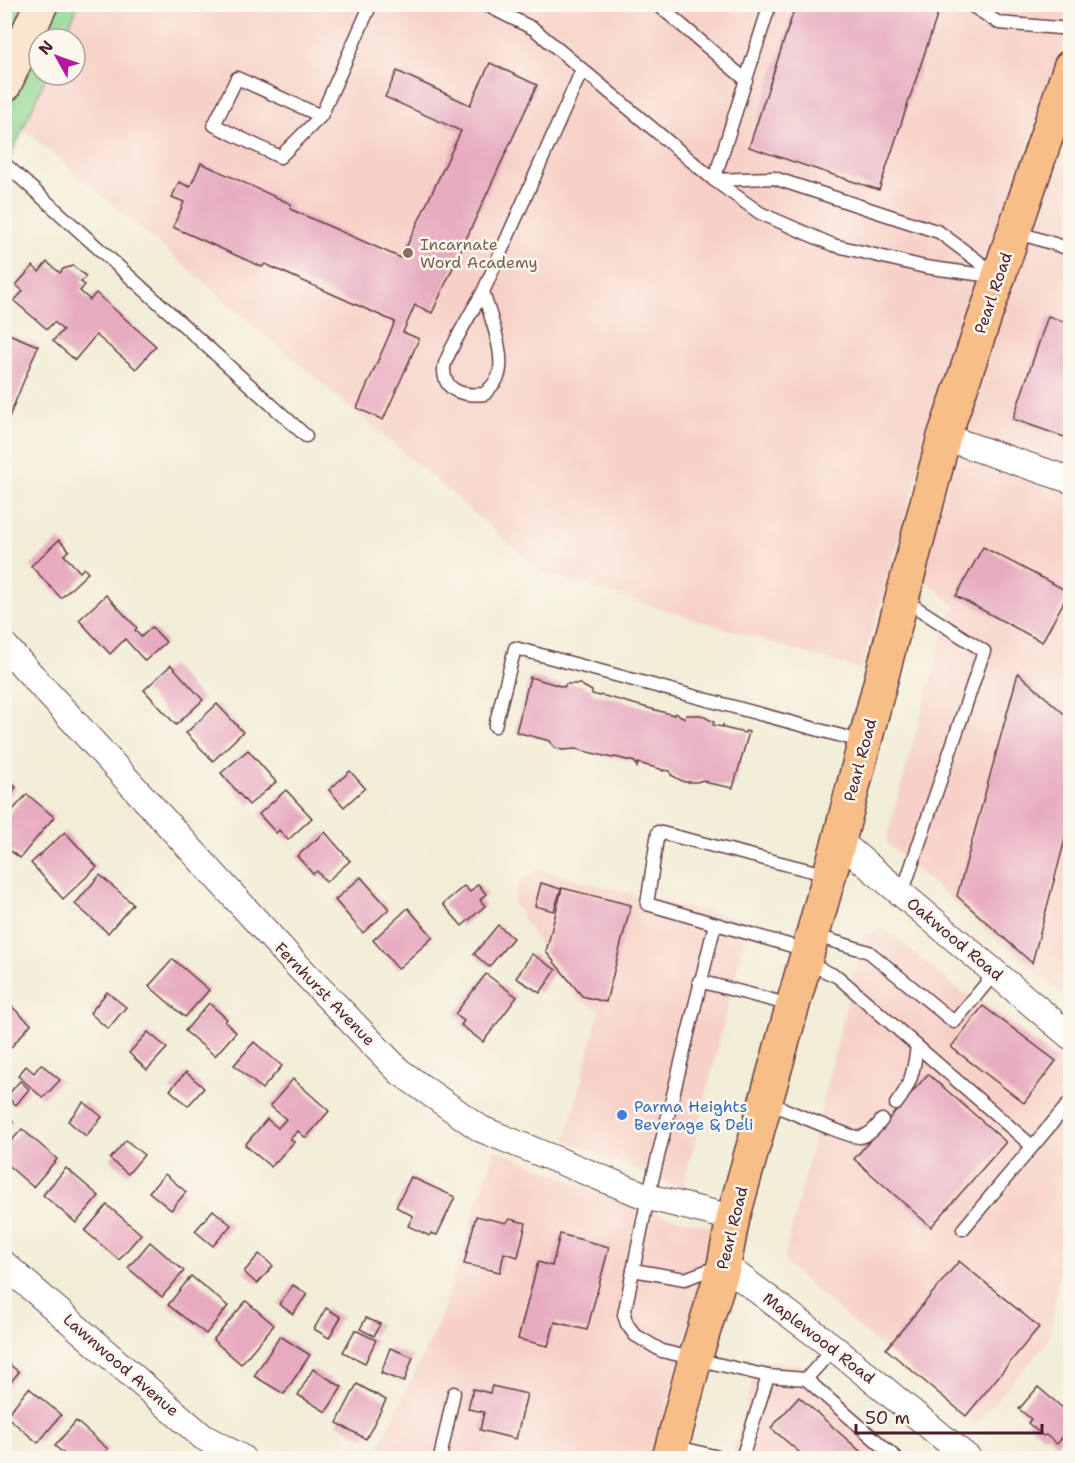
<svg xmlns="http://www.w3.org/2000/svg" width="1075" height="1463" viewBox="0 0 1075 1463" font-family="'Shantell Sans',sans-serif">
<rect width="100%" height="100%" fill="#fbf7ec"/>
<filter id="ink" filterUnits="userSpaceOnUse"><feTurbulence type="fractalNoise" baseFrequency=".0167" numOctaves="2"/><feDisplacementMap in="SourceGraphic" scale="12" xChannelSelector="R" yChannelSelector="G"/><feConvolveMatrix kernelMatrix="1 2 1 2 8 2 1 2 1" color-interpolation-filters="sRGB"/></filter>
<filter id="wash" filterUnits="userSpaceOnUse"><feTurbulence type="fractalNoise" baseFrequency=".008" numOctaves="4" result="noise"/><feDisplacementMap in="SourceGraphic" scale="24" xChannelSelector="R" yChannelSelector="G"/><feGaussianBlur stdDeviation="1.35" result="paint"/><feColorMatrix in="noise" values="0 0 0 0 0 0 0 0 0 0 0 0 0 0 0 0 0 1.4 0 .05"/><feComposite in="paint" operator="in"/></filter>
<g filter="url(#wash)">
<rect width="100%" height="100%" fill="#f2edd7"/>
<g fill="#f7d1c8">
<path d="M78 5H1070V26L931 429 861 670 544 573 23 128 47 75H75V39H63Z"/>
<path d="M1070 107V1001L907 862 886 841 950 611 958 608 920 576 965 416Z"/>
<path d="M539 870 673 904 749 921 683 1189 566 1140 600 1009 577 999 541 948 513 902 518 882Z"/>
<path d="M884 929 963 993 981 1001 1059 1059 1070 1075V1202L1049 1340 975 1425 957 1412 790 1268 784 1260 863 935Z"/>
<path d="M495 1149 634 1207 715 1228 653 1458H374L440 1319Z"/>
<path d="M758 1360 800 1364 908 1458H731Z"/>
</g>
<path fill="#93d994" stroke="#6e7c60" stroke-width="1.5" d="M5 5H78L63 39H39V75H47L5 169Z"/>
<g id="blocks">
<g fill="#e7abc0">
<path d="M796 4H941L879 190 749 147Z"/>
<path d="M490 63 537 85 432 313 415 305 403 332 419 339 383 420 357 408 395 322 265 264 262 267 173 227 184 202 172 197 179 182 190 187 201 163 291 204 290 209 401 258 461 131 385 97 397 71 470 105Z"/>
<path d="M47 262 60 273 63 269 73 266 86 276 81 282 85 285 80 291 90 300 96 293 156 346 136 369 96 335 75 360 53 341 63 330 54 322 47 329 14 301 23 291 16 285 33 266 39 272Z"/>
<path d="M1048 316 1070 324V439L1013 419Z"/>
<path d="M4 332 38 346 5 427H4Z"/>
<path d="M59 540 69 550 64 555 80 572 84 568 88 573 61 598 31 566Z"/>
<path d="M983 547 1069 592 1042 642 956 596Z"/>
<path d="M106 595 137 628 135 630 141 637 152 627 166 642 145 661 125 639 110 654 79 620Z"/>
<path d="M171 665 203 700 176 725 144 690Z"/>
<path d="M1018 673 1070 719V821L1032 963 957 896Z"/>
<path d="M530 677 564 687 566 684H580L592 691V694L600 696 601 695 674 715 675 713 685 718 686 715H701L714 722 713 725 722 727 723 725 724 728 745 733 746 731 749 732 733 788 708 783 703 780 697 782H684L671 775 670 771 663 770V771L660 769 638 763 637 767 635 762 615 757 612 758 576 749 562 750 554 747 550 741 516 732Z"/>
<path d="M217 704 243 732 213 761 186 733Z"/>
<path d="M248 750 276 782 249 805 221 773Z"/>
<path d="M4 770 9 774 6 779 16 787 4 801Z"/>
<path d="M350 771 365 788 344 807 329 790Z"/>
<path d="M286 790 312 818 288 840 279 830 276 833 259 814Z"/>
<path d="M27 794 54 817 20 858 4 846V820Z"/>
<path d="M65 832 97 867 63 899 31 863Z"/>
<path d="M325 832 350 861 326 882 317 871 313 874 297 856Z"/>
<path d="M100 875 133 904 108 933 75 904Z"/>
<path d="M361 877 389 909 363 933 335 900Z"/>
<path d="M541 883 561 889 554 911 535 906Z"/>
<path d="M478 884 486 894 480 900 485 906 462 926 443 904 464 886 470 892Z"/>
<path d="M562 888 631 905 606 1002 582 996 546 952Z"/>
<path d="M408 908 433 937 398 969 373 940Z"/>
<path d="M498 925 513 938 489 967 474 954Z"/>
<path d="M532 954 556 970 540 993 516 978Z"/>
<path d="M173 959 209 990 185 1017 149 986Z"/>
<path d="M486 974 517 997 483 1042 461 1025 464 1021 455 1014Z"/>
<path d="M107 992 126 1007 108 1029 90 1013Z"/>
<path d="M209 1003 227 1019 225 1022 236 1032 215 1056 185 1031Z"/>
<path d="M983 1006 1056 1061 1024 1103 951 1047Z"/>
<path d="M12 1007 31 1024 8 1051 4 1047V1016Z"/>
<path d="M148 1032 167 1048 147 1070 129 1053Z"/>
<path d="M254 1042 282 1066 262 1089 234 1065Z"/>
<path d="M41 1064 60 1080 43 1098 18 1076 26 1066 34 1073Z"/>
<path d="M186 1072 204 1088 188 1106 170 1090Z"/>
<path d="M928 1074 1006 1142 931 1227 854 1159Z"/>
<path d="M293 1079 329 1111 306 1138 298 1131 290 1139 294 1142 271 1167 245 1145 267 1119 278 1128 286 1119 270 1106Z"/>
<path d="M20 1081 29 1089 16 1105 6 1097Z"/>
<path d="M84 1102 102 1117 86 1136 68 1121Z"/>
<path d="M4 1115 13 1122 4 1131Z"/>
<path d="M22 1129 57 1159 33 1187 4 1162V1149Z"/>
<path d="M126 1140 144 1155 128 1174 110 1159Z"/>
<path d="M66 1168 99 1196 76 1223 43 1195Z"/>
<path d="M165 1174 186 1192 171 1210 149 1192Z"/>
<path d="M411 1177 455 1197 437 1235 431 1233 430 1236 408 1226 413 1216 396 1207Z"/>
<path d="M107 1205 141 1234 119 1260 85 1231Z"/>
<path d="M213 1210 231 1225 213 1246 195 1231Z"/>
<path d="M476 1216 506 1223 510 1219 526 1223 518 1257 504 1253 500 1272 464 1264Z"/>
<path d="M560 1234 609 1247 587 1330 555 1322 548 1346 518 1339 538 1262 552 1266Z"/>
<path d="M150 1242 184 1271 162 1297 128 1268Z"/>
<path d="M259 1254 273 1266 257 1284 244 1272Z"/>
<path d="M959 1261 1039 1327 966 1416 886 1349Z"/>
<path d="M191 1276 228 1306 206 1334 168 1305Z"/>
<path d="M293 1285 307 1294 293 1314 279 1304Z"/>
<path d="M246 1301 274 1325 241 1364 213 1340Z"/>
<path d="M326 1308 341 1317 329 1338 314 1329Z"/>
<path d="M366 1318 380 1324 374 1336 360 1329Z"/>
<path d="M355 1330 376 1340 365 1363 343 1352Z"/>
<path d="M280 1336 310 1355 284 1394 254 1376Z"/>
<path d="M390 1348 413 1357 404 1382 381 1373Z"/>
<path d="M4 1360 19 1372 4 1390Z"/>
<path d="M313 1369 342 1387 326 1412 298 1395Z"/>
<path d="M357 1384 386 1400 366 1439 337 1423Z"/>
<path d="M492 1386 527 1394 516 1439 480 1430 484 1412 468 1409 473 1389 490 1393Z"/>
<path d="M1038 1387 1070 1414V1428L1057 1444 1046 1435 1043 1436 1028 1423 1031 1419 1019 1409Z"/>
<path d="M29 1388 61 1415 38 1443 6 1416Z"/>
<path d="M799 1397 868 1458H806L771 1428Z"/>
<path d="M76 1421 108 1449 100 1458H69L55 1446Z"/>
</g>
</g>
</g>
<g filter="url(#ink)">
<use href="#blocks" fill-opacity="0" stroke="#633e45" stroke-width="1.5"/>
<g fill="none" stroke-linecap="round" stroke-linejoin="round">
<g stroke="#633e45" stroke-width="15">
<g id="lane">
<path d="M484 4 534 29 714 180 760 213 833 245 925 267 998 277"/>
<path d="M657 4 746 80"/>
<path d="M969 4 999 23 1070 29"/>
<path d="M321 116 237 78 214 125 280 157 321 116 371 4"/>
<path d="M4 163 306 436"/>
<path d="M714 180 774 178 939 232 998 276"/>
<path d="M714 180 770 4"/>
<path d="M1016 232 1070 249"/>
<path d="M483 292C475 306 445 356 444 368 443 393 466 396 485 394 488 389 494 385 497 379 508 359 489 313 483 292L582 70"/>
<path d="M495 726 515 648 864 742"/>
<path d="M902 894 984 651 903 599"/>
<path d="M715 924 648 1197 624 1315 627 1324 635 1335 662 1351 768 1376 806 1379 896 1458"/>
<path d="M813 935 869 952 954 1022 995 973"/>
<path d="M806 950 647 904 658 832 828 875"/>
<path d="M807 963 838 977 917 1046C914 1070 911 1085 896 1104"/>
<path d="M699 981 791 1005"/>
<path d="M917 1046 1032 1146"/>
<path d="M766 1102C780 1107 852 1139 860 1137 871 1135 876 1127 882 1120"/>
<path d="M963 1229 1070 1102"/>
<path d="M633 1270 685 1279 719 1266"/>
<path d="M806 1379 834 1348"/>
<path d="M674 1446 722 1458"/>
<path d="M440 1458 454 1393"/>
<path d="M742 1458 768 1376"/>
</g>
</g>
<g stroke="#633e45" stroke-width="28">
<g id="street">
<path d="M944 437 1070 480"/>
<path d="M4 645 292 960 400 1072 481 1129 648 1197 733 1218"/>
<path d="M839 841 1070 1036"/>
<path d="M4 1264 203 1437 242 1458"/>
<path d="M724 1265 834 1348 968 1458"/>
</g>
</g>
<g stroke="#633e45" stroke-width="36">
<path id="secondary" d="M4 86 41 4"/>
</g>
<g stroke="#633e45" stroke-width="36">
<path id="primary" d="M669 1458 695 1359 724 1265 733 1218 839 841 944 437 1070 67"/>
</g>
<use href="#lane" stroke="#fff" stroke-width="12"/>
<use href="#street" stroke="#fff" stroke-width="26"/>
<use href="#secondary" stroke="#fce5cf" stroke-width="33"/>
<use href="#primary" stroke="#f7be88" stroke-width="33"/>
</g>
</g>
<circle fill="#8d6e63" stroke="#fbf7ec" stroke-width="2" cx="408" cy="253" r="6"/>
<circle fill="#3f7fe0" stroke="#fbf7ec" stroke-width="2" cx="622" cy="1115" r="6"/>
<g text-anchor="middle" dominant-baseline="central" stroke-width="5" stroke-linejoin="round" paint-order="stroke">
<g font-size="16" fill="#785e54" stroke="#fbf7ec" text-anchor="start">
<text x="420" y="244">Incarnate<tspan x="420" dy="18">Word Academy</tspan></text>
</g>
<g font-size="16" fill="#4a1f2b" stroke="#fbf7ec">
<text transform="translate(993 293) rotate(-71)">Pearl Road</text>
<text transform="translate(860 760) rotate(-75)">Pearl Road</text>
<text transform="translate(955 939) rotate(40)">Oakwood Road</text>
<text transform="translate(325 994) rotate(46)">Fernhurst Avenue</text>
<text transform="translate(732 1228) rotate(-76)">Pearl Road</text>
<text transform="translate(819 1338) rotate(38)">Maplewood Road</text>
<text transform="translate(121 1365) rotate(41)">Lawnwood Avenue</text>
</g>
<g font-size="16" fill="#366cbe" stroke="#fbf7ec" text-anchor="start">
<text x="634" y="1106">Parma Heights<tspan x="634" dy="18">Beverage &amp; Deli</tspan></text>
</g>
</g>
<rect width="1075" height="1463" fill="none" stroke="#fbf7ec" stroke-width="24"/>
<g transform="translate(57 57) rotate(310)"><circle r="28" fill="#fbf7ec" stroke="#b4a19f" stroke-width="1.5"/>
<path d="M0-4.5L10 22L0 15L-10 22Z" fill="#b5179e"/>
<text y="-9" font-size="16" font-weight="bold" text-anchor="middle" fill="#4a1f2b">N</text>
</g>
<path d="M856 1424v9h186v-9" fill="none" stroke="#4a1f2b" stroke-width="3"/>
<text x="865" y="1424" font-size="18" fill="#4a1f2b" stroke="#fbf7ec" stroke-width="4.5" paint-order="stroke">50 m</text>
</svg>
